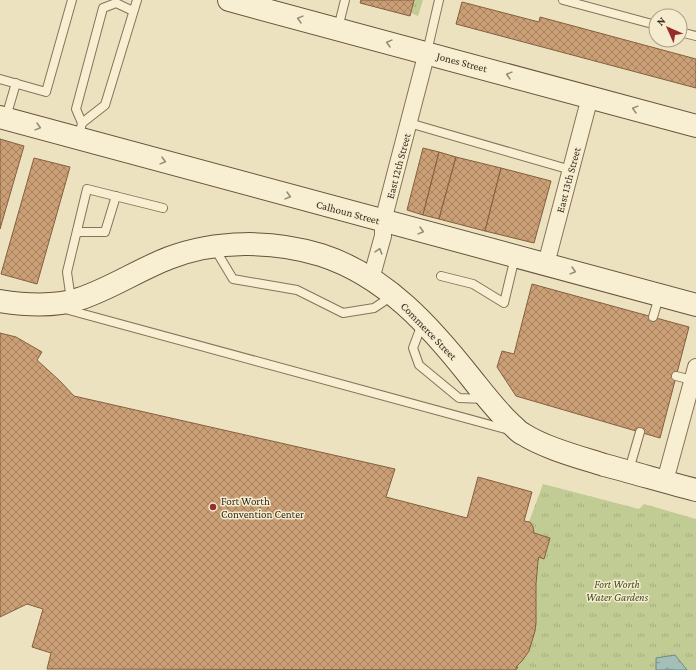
<svg xmlns="http://www.w3.org/2000/svg" width="696" height="670" viewBox="0 0 696 670" font-family="'Crimson Pro',serif">
<defs>
<pattern id="grass-tufts" width="24" height="20" patternUnits="userSpaceOnUse"><rect width="24" height="20" fill="#c1cb94"/><path d="M3 7l-1-3M5 7V3M7 7l1-3M15 17l-1-3M17 17v-4M19 17l1-3" fill="none" stroke="#a6ae7f"/></pattern>
<pattern id="water-ripples" width="26" height="14" patternUnits="userSpaceOnUse"><rect width="26" height="14" fill="#a3bfb8"/><path d="M2 4q2-2 4 0t4 0M15 11q2-2 4 0t4 0" fill="none" stroke="#869b95"/></pattern>
<pattern id="building-cross-hatch" width="8" height="8" patternUnits="userSpaceOnUse"><rect width="8" height="8" fill="#cb9f76"/><path d="M0 0l8 8M0 8l8-8" fill="none" stroke="#a68260"/></pattern>
</defs>
<rect width="100%" height="100%" fill="#ede2c0"/>
<g fill="url(#grass-tufts)">
<path d="M414 0H423L418 16 411 13Z"/>
<path d="M543 484 639 509 644 504 696 519V670H516L518 667H516C539 645 536 615 536 586 536 577 538 569 538 561L539 557 544 559 550 538 534 533 533 527 529 522Z"/>
</g>
<path fill="url(#water-ripples)" stroke="#6a8c86" d="M675 655 687 670H656V658Z"/>
<g fill="url(#building-cross-hatch)" stroke="#845f3e">
<path d="M361 0H414L410 16 360 3Z"/>
<path d="M462 2 539 22 540 17 696 59V88L456 24Z"/>
<path d="M0 139 24 146 0 229Z"/>
<path d="M423 148 439 152 423 215 407 210Z"/>
<path d="M439 152 456 157 439 219 423 215Z"/>
<path d="M456 157 501 168 485 231 439 219Z"/>
<path d="M34 158 70 167 37 284 1 274Z"/>
<path d="M501 168 551 181 534 243 485 231Z"/>
<path d="M532 284 689 327 660 438 516 396 497 367 502 351 514 354Z"/>
<path d="M0 333 16 337 42 352 37 360 60 381 74 396 395 469 386 497 467 518 478 477 532 492 524 521 530 522 533 527 534 533 550 538 544 559 539 557 538 561 536 584V623L535 631 529 651 522 661 516 667H518L516 670 47 669 51 653 32 647 43 609 27 604 0 617Z"/>
</g>
<g fill="none" stroke-linecap="round" stroke-linejoin="round">
<g stroke="#867358" stroke-width="10">
<g id="lane">
<path d="M563 0 656 25"/>
<path d="M338 28 345 0"/>
<path d="M680 32 696 36"/>
<path d="M427 52 439 0"/>
<path d="M0 79 46 92 72 0"/>
<path d="M6 117 16 83"/>
<path d="M82 123 76 109 103 8 116 3 133 11"/>
<path d="M409 123 571 170"/>
<path d="M79 137 82 123 105 105 137 0"/>
<path d="M77 232H105L116 196"/>
<path d="M215 249 233 279 297 290 343 313 374 308 392 296"/>
<path d="M441 276 473 284 504 303 515 257"/>
<path d="M71 300 67 272 87 189 163 208"/>
<path d="M65 309 509 430"/>
<path d="M653 317 659 297"/>
<path d="M422 324 413 348 419 365 459 398 485 399"/>
<path d="M676 376 692 380"/>
<path d="M629 470 640 432"/>
</g>
</g>
<g stroke="#867358" stroke-width="18">
<g id="street">
<path d="M546 264 590 97"/>
<path d="M371 279 383 236V221L427 52"/>
<path d="M665 481 696 367"/>
</g>
</g>
<g stroke="#67543c" stroke-width="24">
<g id="secondary">
<path d="M229 0 696 126"/>
<path d="M0 117 696 305"/>
<path d="M0 301C25 305 54 307 79 299 110 289 138 270 169 258 216 240 273 240 321 255 386 276 431 327 472 379 484 394 496 410 511 424 515 427 518 432 523 434 545 448 579 457 604 465 635 473 665 482 696 490"/>
</g>
</g>
<use href="#lane" stroke="#f8efd3" stroke-width="8"/>
<use href="#street" stroke="#f8efd3" stroke-width="16"/>
<use href="#secondary" stroke="#f8efd3" stroke-width="22"/>
</g>
<defs><path id="oneway-chevron" d="M-2-3.5L2.5 0L-2 3.5" fill="none" stroke-width="1.6" stroke-linecap="round" stroke-linejoin="round"/></defs>
<g stroke="#968c78">
<use href="#oneway-chevron" transform="translate(300 19) rotate(-165)"/>
<use href="#oneway-chevron" transform="translate(389 43) rotate(-165)"/>
<use href="#oneway-chevron" transform="translate(509 75) rotate(-165)"/>
<use href="#oneway-chevron" transform="translate(635 109) rotate(-165)"/>
<use href="#oneway-chevron" transform="translate(38 127) rotate(15)"/>
<use href="#oneway-chevron" transform="translate(163 161) rotate(15)"/>
<use href="#oneway-chevron" transform="translate(288 196) rotate(15)"/>
<use href="#oneway-chevron" transform="translate(421 231) rotate(15)"/>
<use href="#oneway-chevron" transform="translate(379 251) rotate(-74)"/>
<use href="#oneway-chevron" transform="translate(573 271) rotate(15)"/>
</g>
<circle fill="#942f29" stroke="#f5eccf" stroke-width="1.5" cx="213" cy="507" r="4"/>
<g text-anchor="middle" dominant-baseline="central" stroke-width="3" stroke-linejoin="round" paint-order="stroke">
<g font-size="11" fill="#352a1c" stroke="#f5eccf">
<text transform="translate(462 62) rotate(15)">Jones Street</text>
<text transform="translate(398 166) rotate(-75)">East 12th Street</text>
<text transform="translate(568 180) rotate(-75)">East 13th Street</text>
<text transform="translate(348 212) rotate(15)">Calhoun Street</text>
<text transform="translate(429 331) rotate(46)">Commerce Street</text>
</g>
<g font-size="11" fill="#352a1c" stroke="#f5eccf" text-anchor="start">
<text x="221" y="501">Fort Worth<tspan x="221" dy="13">Convention Center</tspan></text>
</g>
<g font-size="11" font-style="italic" fill="#435123" stroke="#f5eccf">
<text x="617" y="584">Fort Worth<tspan x="617" dy="13">Water Gardens</tspan></text>
</g>
</g>
<g transform="translate(668 28) rotate(315)"><circle r="19" fill="#f5eccf" stroke="#a89e87"/>
<path d="M0-3L7 15L0 10L-7 15Z" fill="#942f29"/>
<text y="-6" font-size="11" font-weight="bold" text-anchor="middle" fill="#352a1c">N</text>
</g>
</svg>
